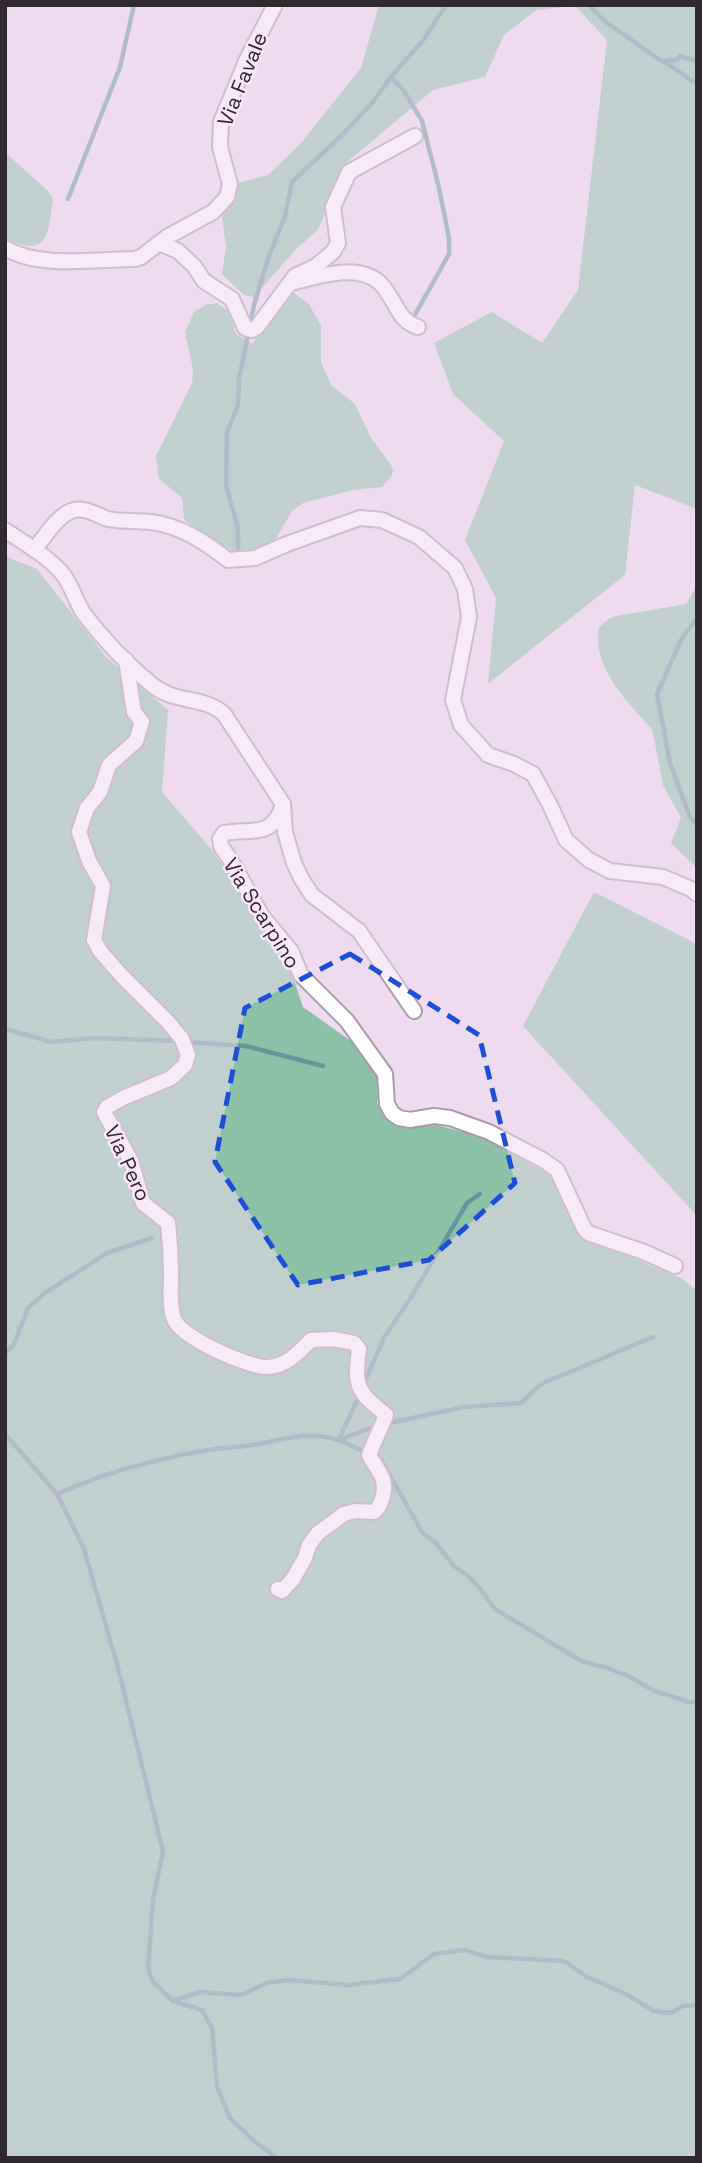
<svg xmlns="http://www.w3.org/2000/svg" width="702" height="2163" viewBox="0 0 702 2163" font-family="'Space Grotesk',sans-serif">
<rect width="100%" height="100%" fill="#eedbef"/>
<g fill="#8cc1a8">
<path d="M379 5H697V509L635 485 625 575 488 684 496 598 465 540 504 441 453 394 434 343 492 312 542 343 578 290 607 40 575 6 536 10 504 35 485 77 433 90 346 163 318 230 296 249 254 297 244 295 222 274 226 247 222 217 238 183 268 175 301 143 361 68Z"/>
<path d="M5 152 48 191 53 199C48 234 48 260 5 238Z"/>
<path d="M294 293 309 304 321 326V362L331 385 355 404 371 438 391 465 393 470 391 477 382 487 353 490 303 503 292 511 274 542 256 549 235 553 184 520 182 498 159 479 156 456 192 383 193 369 185 332 194 312 205 305 217 303 228 311 236 334 252 344 288 295Z"/>
<path d="M5 556 37 569 106 657 168 710 162 792 212 850 286 957 303 1007 358 1046 381 1079 377 1104 402 1127 436 1125 483 1137 552 1176 582 1236 683 1279 697 1291V2158H5Z"/>
<path d="M697 585V868L671 843 681 818 663 785 653 733 650 727C625 699 592 667 599 627L610 618 616 616 686 604Z"/>
<path d="M594 892 697 944V1216L523 1026Z"/>
</g>
<g fill="none" stroke-linecap="round" stroke-linejoin="round">
<g stroke="#66969b" stroke-width="4.5">
<path d="M589 5 602 19 657 58 662 61 677 60 680 56 697 61"/>
<path d="M663 61 697 84"/>
<path d="M391 77 404 91 422 121 439 188 449 238V254L412 320"/>
<path d="M68 199 120 67 134 5"/>
<path d="M238 550V529L226 485 227 432 238 405 239 379 254 305 268 259 285 216 292 182 343 134 372 103 391 77 424 39 446 5"/>
<path d="M697 618 682 638 657 694 670 763 690 817 697 825"/>
<path d="M5 1029 52 1042 93 1038 178 1041"/>
<path d="M186 1042 246 1046 323 1066"/>
<path d="M5 1354 14 1344 28 1308 45 1293 107 1253 152 1238"/>
<path d="M363 1385 385 1336 412 1296 467 1203 480 1194"/>
<path d="M385 1424 464 1407 521 1403 541 1384 653 1337"/>
<path d="M5 1434 57 1494 84 1549 117 1664 163 1851 153 1900 148 1969 153 1982 173 2001 202 2010 212 2028 217 2087 230 2118 254 2141 277 2158"/>
<path d="M339 1439 360 1394"/>
<path d="M339 1440 377 1426"/>
<path d="M377 1458 381 1460 422 1532 435 1542 454 1566 467 1575 479 1587 495 1609 583 1662 605 1667 628 1676 655 1691 689 1702H697"/>
<path d="M57 1494C103 1473 153 1460 202 1451 216 1448 231 1448 245 1446 272 1443 298 1432 326 1437 340 1439 353 1446 366 1453"/>
<path d="M173 2001 199 1992 241 1995 267 1983 288 1980 348 1985 400 1979 434 1954 464 1950 487 1957 564 1961 587 1977 626 1994 654 2011 670 2013 683 2006 697 2005"/>
</g>
<g stroke="#ab99ac" stroke-width="18">
<g id="minor">
<path d="M159 243 178 251 194 266 204 281 232 299 245 328 252 330 257 327 295 276 316 266 333 252 338 243 333 207 349 172 415 136"/>
<path d="M5 248C40 269 95 259 135 259L141 257 167 237 213 212 227 197 230 184 220 147 221 122 247 59 275 5"/>
<path d="M295 282C320 276 358 263 380 283 386 289 391 298 395 305 401 316 406 323 418 327"/>
<path d="M5 530C24 543 46 555 61 572 72 584 75 601 84 614 103 639 127 664 151 684 176 705 203 695 224 714L283 804 285 832 294 863 301 878 312 895 359 931 414 1011"/>
<path d="M34 550C45 537 55 518 71 511 84 506 96 515 108 519 121 522 137 520 151 522 181 526 205 542 228 560L255 558 287 544 360 518 382 520 419 537 455 568 465 589 469 617 453 700 461 725 488 755 514 764 533 774 550 805 566 840 589 860 610 871 663 877 691 889 697 894"/>
<path d="M126 660 134 712 142 722 136 741 109 765 100 792 87 808 79 832 89 861 103 886 94 940 100 951 120 974 168 1022 182 1039 188 1055 185 1065 171 1078 123 1098 107 1107 104 1112 131 1161 143 1203 168 1223C170 1241 171 1258 171 1276 171 1290 169 1306 174 1319 180 1337 249 1368 267 1367 286 1367 299 1352 311 1340L333 1339 354 1343 359 1349C354 1388 357 1391 386 1415 381 1429 374 1441 369 1455 373 1462 378 1469 381 1475 387 1485 383 1505 374 1512L355 1511 344 1514 318 1533 309 1545 305 1558 293 1579 282 1591 278 1589"/>
<path d="M283 804C273 839 252 828 224 833L220 839 221 846 233 864 262 916 291 951 301 975 347 1021 385 1074 387 1104 392 1113 399 1118 410 1120 434 1116 450 1118 489 1132 543 1160 557 1170 584 1228 588 1233 644 1252 675 1266"/>
</g>
</g>
<use href="#minor" stroke="#fff" stroke-width="14"/>
</g>
<path d="M0 0H702V2163H0ZM350 954 479 1035 515 1183 429 1260 298 1285 215 1162 245 1008Z" fill="#eedbef" fill-opacity=".55" fill-rule="evenodd"/>
<path fill="none" stroke="#1d4ed8" stroke-width="5" stroke-dasharray="14 9" stroke-linejoin="round" d="M350 954 479 1035 515 1183 429 1260 298 1285 215 1162 245 1008Z"/>
<g text-anchor="middle" dominant-baseline="central" stroke-width="5" stroke-linejoin="round" paint-order="stroke">
<g font-size="21" fill="#302930" stroke="#fbe8fd">
<text transform="translate(242 79) rotate(-68)">Via Favale</text>
<text transform="translate(262 913) rotate(58)">Via Scarpino</text>
<text transform="translate(128 1163) rotate(65)">Via Pero</text>
</g>
</g>
<rect width="702" height="2163" fill="none" stroke="#302930" stroke-width="14"/>
</svg>
